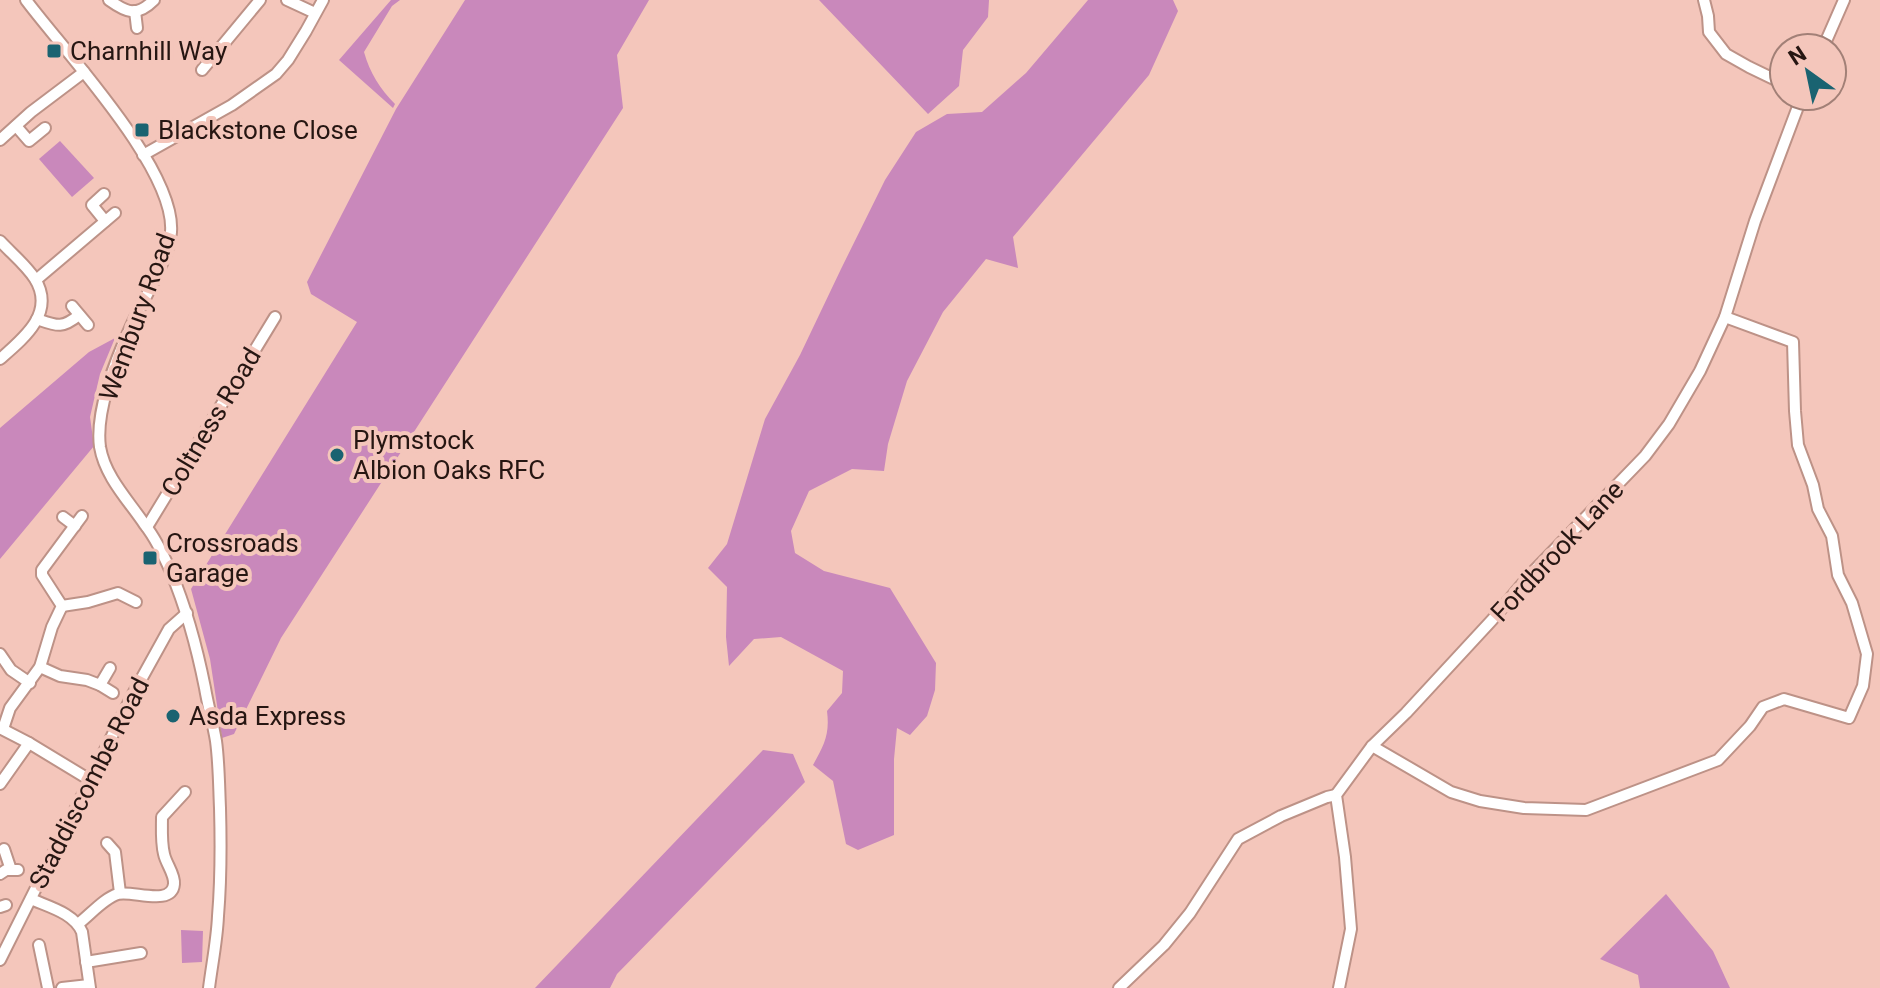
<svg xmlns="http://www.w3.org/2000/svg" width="1880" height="988" viewBox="0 0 1880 988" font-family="Roboto,sans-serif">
<rect width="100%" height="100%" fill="#f4c6bb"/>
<g fill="#c988bb">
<path d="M391 0H400L392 6 364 52C370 73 380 89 395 104L393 108 339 60Z"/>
<path d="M465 0H649L617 55 623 108 281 638 234 734 222 738 210 659 191 589 357 322 311 294 307 282 396 109Z"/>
<path d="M819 0H989L988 17 963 50 959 86 928 114Z"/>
<path d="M1088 0H1173L1178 11 1149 75 1013 237 1018 268 986 259 943 312 907 381 888 444 884 471 852 469 809 491 791 531 795 553 824 571 890 588 936 663 935 690 927 716 910 735 897 728 894 759V835L858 850 846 844 833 781 813 765C824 745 830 735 827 711L842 693 843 671 781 637 754 639 729 666 726 637 727 587 708 568 727 544 765 419 800 355 841 269 885 180 916 132 947 114 982 112 1026 73Z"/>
<path d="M60 141 94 178 72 197 39 159Z"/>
<path d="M115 338 100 374 90 417 94 446 0 559V428L89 352Z"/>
<path d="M763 750 793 754 805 782 617 974 610 988H535Z"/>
<path d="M1666 894 1713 951 1730 988H1640L1638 975 1600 959Z"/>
<path d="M181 930 203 931 202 962 182 963Z"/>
</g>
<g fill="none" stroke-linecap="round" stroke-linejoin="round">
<g stroke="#bd9287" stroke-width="14">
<g id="minor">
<path d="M26 0C64 51 176 169 171 232 169 259 143 300 131 326 116 359 95 410 100 447 105 477 129 501 145 525 156 539 164 556 171 572 187 610 197 648 205 688 208 706 213 723 216 741 219 763 219 786 220 808 221 844 221 880 218 916 217 940 212 964 209 988"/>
<path d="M109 0C127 13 137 17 154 0"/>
<path d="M287 0 315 13"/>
<path d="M1704 0 1708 16 1709 32 1726 54 1749 67 1784 84"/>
<path d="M135 11 137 28"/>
<path d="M1823 48 1844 0"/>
<path d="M202 70 260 0"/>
<path d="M16 126 29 141 45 128"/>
<path d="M0 140 31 112 84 72"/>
<path d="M143 155 232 105 276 74 288 60 306 31 323 0"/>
<path d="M104 194 92 205 105 221"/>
<path d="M0 241C11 253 26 265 35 279 56 313 23 339 0 359"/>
<path d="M36 280 115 213"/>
<path d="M72 306 88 325"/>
<path d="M37 319C57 326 62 329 79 315"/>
<path d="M63 517 75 526"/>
<path d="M147 527 275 317"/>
<path d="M62 606 88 602 118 593 136 602"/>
<path d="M0 654 11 670 30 683"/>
<path d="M40 667 60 676 87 680 100 685 113 693"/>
<path d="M100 685 110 668"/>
<path d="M0 728 29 743 90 780"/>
<path d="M3 729 10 708 40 667 52 627 62 606 42 575V570L82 516"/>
<path d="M1372 746 1451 792 1480 801 1524 808 1586 810 1718 760 1750 726 1763 707 1784 699 1849 718 1863 686 1867 654 1852 603 1838 575 1832 536 1818 509 1813 485 1798 445 1795 411 1793 342 1725 317"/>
<path d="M0 784 29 743"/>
<path d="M107 843 115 852 120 893"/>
<path d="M4 849 11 870"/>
<path d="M0 874 6 870H18"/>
<path d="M31 899C49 907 74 913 82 932L90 988"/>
<path d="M0 907 6 905"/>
<path d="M78 924C90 915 104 898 118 894 132 890 172 907 174 884 175 874 166 864 164 854 161 842 162 829 162 817L185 792"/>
<path d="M39 945 48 988"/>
<path d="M0 960 133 694 169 629 187 613"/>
<path d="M86 962 141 953"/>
<path d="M62 988 89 985"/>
<path d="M1119 988 1164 945 1190 913 1238 839 1281 816 1327 797 1336 795"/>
<path d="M1339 988 1351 929 1345 857 1336 795 1372 746 1406 713 1492 620 1529 576 1645 456 1669 424 1700 371 1725 317 1755 221 1802 96"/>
</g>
</g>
<use href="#minor" stroke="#fff" stroke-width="10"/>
</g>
<g fill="#1a6371" stroke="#f4c6bb" stroke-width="3">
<rect x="46" y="43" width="16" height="16" rx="4"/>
<rect x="134" y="122" width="16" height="16" rx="4"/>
<circle cx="337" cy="455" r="8"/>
<rect x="142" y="550" width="16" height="16" rx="4"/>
<circle cx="173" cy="716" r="8"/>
</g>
<g text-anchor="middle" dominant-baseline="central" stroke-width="8" stroke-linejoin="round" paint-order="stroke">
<g font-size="26" fill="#261612" stroke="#f4c6bb" text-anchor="start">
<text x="70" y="51">Charnhill Way</text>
<text x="158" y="130">Blackstone Close</text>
<text x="353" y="440">Plymstock<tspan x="353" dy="30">Albion Oaks RFC</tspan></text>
<text x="166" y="543">Crossroads<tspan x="166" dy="30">Garage</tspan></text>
<text x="189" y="716">Asda Express</text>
</g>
<g font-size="26" fill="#261612" stroke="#f4c6bb">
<text transform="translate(137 317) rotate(-70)">Wembury Road</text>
<text transform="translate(211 422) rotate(-59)">Coltness Road</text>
<text transform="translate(1557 551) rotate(-47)">Fordbrook Lane</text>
<text transform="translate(89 783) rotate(-63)">Staddiscombe Road</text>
</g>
</g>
<g transform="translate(1808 72) rotate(327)"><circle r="38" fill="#f4c6bb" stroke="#a28077" stroke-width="2"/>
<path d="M0-6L14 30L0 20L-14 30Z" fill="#1a6371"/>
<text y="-12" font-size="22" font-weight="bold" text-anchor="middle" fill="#261612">N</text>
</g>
</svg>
